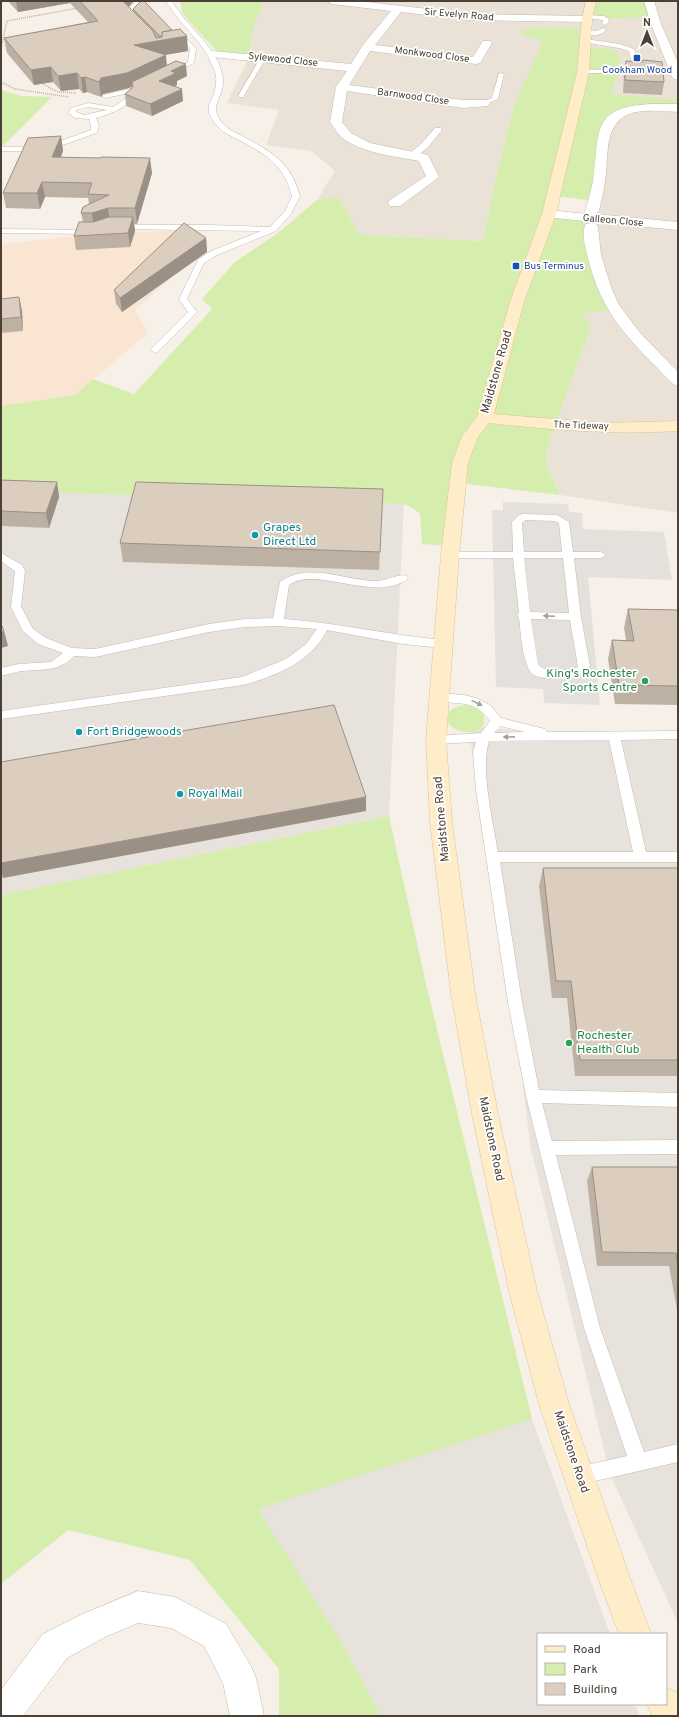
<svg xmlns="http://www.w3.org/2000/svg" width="679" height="1717" viewBox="0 0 679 1717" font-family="Overpass,sans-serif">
<rect width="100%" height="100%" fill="#f6f0e8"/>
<path fill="#eae2d6" d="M264 1H678V513L560 495 546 464 549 441 582 314 614 309 590 235 592 211 598 183 492 195 483 241 360 235 339 197 317 200 335 171 311 151 266 145 279 110 227 103 249 57 254 25Z"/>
<path fill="#f9e5d2" d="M189 230 204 248 135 310 148 333 75 395 1 406V244L89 235Z"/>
<g fill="#e8e2dd">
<path d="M1 490 404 504 389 816 1 895Z"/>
<path d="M468 725 562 736 678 735V1623L610 1474 530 1144 521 1069Z"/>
<path d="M532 1419 610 1634H538V1704H635L640 1716H381L345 1648 257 1509Z"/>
</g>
<g fill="#d6eead">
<path d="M180 1H264L254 25 249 55 218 53 182 13Z"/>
<path d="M591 1H649L653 17 587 19Z"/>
<path d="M531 28H579L582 44C593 52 605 44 619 54L620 64 612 94 678 100V108L652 107 613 118 595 201 554 196 549 214 587 219 614 309 583 314 591 326 549 441 546 464 560 495 458 483 451 546 422 544 420 514 414 509 404 504 1 491V406L75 395 93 379 134 394 212 309 202 299 235 262 278 233 317 200 339 197 360 235 483 241 492 195 514 105 542 43V41L524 35 521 32Z"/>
<path d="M1 90 22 96 52 97 4 145H1Z"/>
<path d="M466 705 477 708 484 715V724C475 736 457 734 448 723 444 711 455 706 466 705Z"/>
<path d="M389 816 426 984 532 1419 258 1509 345 1648 381 1716H279V1669L190 1560 68 1530 1 1584V895Z"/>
</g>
<path fill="#e4e1dd" d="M503 502 568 504 569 512 582 513 583 529 664 532 672 580 588 577 600 705 544 703 543 689 496 687 492 510H503Z"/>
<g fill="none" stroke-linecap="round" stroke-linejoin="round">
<g stroke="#c5baad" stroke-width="1">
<g id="lane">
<path d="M136 1H143L131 12 139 22 136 24 134 23 125 12Z"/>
<path d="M166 1H172C185 24 208 40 219 64 221 70 224 78 223 85 220 102 209 107 223 124 228 130 237 133 244 137 272 152 291 163 300 196L291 214 276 231 217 255 204 263 187 299 197 312 158 352 155 353 151 350 152 348 188 312 179 299 198 260 211 251 261 231 118 229H115V225H210L270 227 285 211 292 196C284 164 264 153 237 139 231 136 224 133 219 128 198 105 215 104 216 83 217 77 215 71 212 65 203 41 179 24 166 1Z"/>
<path d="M588 15 604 16 609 19 608 23 605 25 602 23 603 20 586 18V16Z"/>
<path d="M603 28 606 30C600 37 590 36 583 32L586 30 597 31Z"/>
<path d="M179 35H183L196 48 194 63 170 75 167 73 168 72 188 62 190 48 179 37Z"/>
<path d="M585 39 620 44 634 49 637 59 636 66 619 73H581L580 72 583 70 618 69 630 65 631 59 629 51 619 48 583 42V40Z"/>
<path d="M261 57 266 58 243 97H239L238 96Z"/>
<path d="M499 73 504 74 498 99 486 104H482V102L492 98Z"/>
<path d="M143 84 146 86 145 87 132 93 133 98C124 109 110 114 96 118L99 125 97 133 45 151H1V147H44L91 130V125L89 119 75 118 68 113 71 108 88 103 113 107 126 98 125 94 105 98 102 96 103 95 129 89ZM88 107 107 110 84 115 76 112V110Z"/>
<path d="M435 128H441L442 130 428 147 415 158H409V154L422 143Z"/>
<path d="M1 229 93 230 97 232 93 234 1 233Z"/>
<path d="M523 514 557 515 569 522 573 552H601L606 555 601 558H574L581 617 590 666 586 673C575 677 564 678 552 678 546 678 539 678 534 675 522 667 521 631 519 618L517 615 519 613 513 558H450L445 555 450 552H513L512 522 519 515ZM525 520 555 521 559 523 562 552H524L522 523ZM524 558H563L569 613 530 612ZM531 619 570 620 578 667C567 671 545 674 538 664Z"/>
<path d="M1 553 22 565 25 571 21 607 33 629 46 638 72 648 95 649 209 624 245 619 273 618 280 582C307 561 346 581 377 581 387 581 399 573 407 576L408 578C406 582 402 582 398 584 366 597 313 567 289 585L284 619C337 623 390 635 443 640L447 641 449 644 447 647 443 648 403 644 327 630C311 662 276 676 243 685L1 719V711L242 677 286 659 306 644 317 629 278 626 245 627 209 632 95 657 74 656C59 672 42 669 22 671 15 672 8 674 1 676V668L19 664 51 662 63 653 38 644 23 631 11 607 15 571 1 561Z"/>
<path d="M439 693 464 695 476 698 490 705 501 718 545 729 547 732 678 731V739L621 740 646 852H678V862H500L522 1002 539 1090 678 1093V1107L542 1103 552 1141 678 1140V1154L556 1155 600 1328 644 1452 678 1444V1462L578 1485 572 1482 569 1476 572 1470 578 1467 627 1456 584 1328 526 1096 508 1002 476 790 473 752 476 742 436 744 432 743 430 740 432 737 436 736 481 733 490 721C474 698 458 706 435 700L433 697 435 694ZM500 726 525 732 494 733ZM609 740 633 852H498C493 822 480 769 489 741Z"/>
</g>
</g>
<g stroke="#c5baad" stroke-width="1">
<g id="street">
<path d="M327 1H359L470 14 587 16 592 19 587 22 470 20 401 12 375 45 473 57 483 41H491L492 43 480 63 476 64 370 51 349 85 463 100H488L490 103 488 106 463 108 347 91 342 122 351 133 370 143 428 155 439 177 400 206H390L388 203 390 200 426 176 419 161C395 156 365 154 344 139 338 135 334 127 330 122L336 87 347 71 212 57 206 54 212 51 351 64 363 45 391 11 332 4Z"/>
<path d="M644 1H654L661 24 678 63V80L674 79 672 77 651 24Z"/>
<path d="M653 104H678V112C644 110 613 105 608 147 606 159 607 170 605 181 604 191 601 201 599 211L595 214 678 222V230L544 217 542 214 544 211 549 210 587 214 585 211C588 201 591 191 593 181 600 132 590 106 653 104Z"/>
<path d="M591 223 596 224 598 227 601 255 611 287 619 305 641 334 678 372V386L673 384C631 341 601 316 587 254 585 246 581 232 586 224Z"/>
<path d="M138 1591 175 1597 226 1624 251 1666 256 1678 264 1716H230L223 1683 204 1646 171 1628 138 1623 105 1637 67 1658 23 1716H1V1690L43 1634 83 1614Z"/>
</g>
</g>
<g stroke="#ddc495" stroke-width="1">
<g id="secondary">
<path d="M586 1H596L592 19 589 72 556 214 524 302 494 414 605 423 678 421V431C615 435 552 430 489 423L478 437 468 463 459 555 446 740 452 822 475 993 498 1114 537 1291 569 1404 630 1578 651 1634H619L598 1578 539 1404 509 1291 472 1114 451 993 430 822 426 740 441 555 452 463 462 436 477 417 510 302 542 214 577 72 582 19Z"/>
<path d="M666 1688 676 1692 678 1696V1716H652L647 1704H666Z"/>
</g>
</g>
<g stroke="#c6b299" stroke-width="1.5" stroke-dasharray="1 1" stroke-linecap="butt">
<path d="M1 48 7 21 78 8"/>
<path d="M1 82 15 89 69 97"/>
<path d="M43 84 58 92 77 93"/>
</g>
<use href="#lane" fill="#fff" fill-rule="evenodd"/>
<use href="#street" fill="#fff" fill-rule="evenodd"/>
<use href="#secondary" fill="#ffedc9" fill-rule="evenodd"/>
</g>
<g fill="#bdb1a4">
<path d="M8 1H133V2L128 7 133 11V9L188 51 165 55 167 66 187 76 177 81V85L174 86 183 101 152 116 126 106 125 94 133 87V86L129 88 103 94 101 97 87 92 83 93 79 89 61 91 53 82 34 85 7 53 4 38 88 22 70 3 18 12Z"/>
<path d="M626 61 664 82 662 95 623 93 624 74Z"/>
<path d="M61 136 63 151 61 157 152 173 137 224H134L135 231 130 247 76 250 74 236 83 222 81 213 89 204 88 198 45 197 40 209 6 208 3 193Z"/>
<path d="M206 238 207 252 122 312 116 304 114 290Z"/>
<path d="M19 297 22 311 23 331 1 333V299Z"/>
<path d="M1 480 57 482 59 497 49 528 1 526Z"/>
<path d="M382 508 379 570 123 562 120 543Z"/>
<path d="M628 609 678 610V705L615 704 608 659 612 640H626L624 628Z"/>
<path d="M543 868H678V1076H575L567 998H552L539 886Z"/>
<path d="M592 1167H678V1315L669 1266H597L587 1181Z"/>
</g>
<g fill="#9a9086">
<path d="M16 1H70V3L18 12Z"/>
<path d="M122 1H133V2L124 11Z"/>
<path d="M187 36 188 51 136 60 134 45Z"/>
<path d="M166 55 167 70 129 88 103 94 101 97 99 82 101 78Z"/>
<path d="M186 64 187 76 177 81V85L161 93 159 81 171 71Z"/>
<path d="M51 67 53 82 34 85 31 70Z"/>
<path d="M77 73 79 89 61 91 58 76Z"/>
<path d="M85 77 87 92 83 93 81 78Z"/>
<path d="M182 89 183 101 152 116 150 104Z"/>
<path d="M61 136 63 151 55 172 52 157Z"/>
<path d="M150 158 152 173 137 224 135 208Z"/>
<path d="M42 182 45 197 40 209 37 193Z"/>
<path d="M108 208 110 224 94 228 92 213Z"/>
<path d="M133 217 135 231 130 247 128 233Z"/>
<path d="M206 238 207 252 122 312 120 298Z"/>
<path d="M19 297 22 311 23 331 21 317Z"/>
<path d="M57 482 59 497 49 528 46 513Z"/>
<path d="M4 631 8 646 1 648V632Z"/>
<path d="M366 797V811L3 878 1 871V863Z"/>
</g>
<g fill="#dccebf" stroke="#9a9086">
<path d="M80 1H123L153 31 156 38 162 37V32L180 29 187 36 134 45 166 55 127 73 101 78 99 82 85 77 81 78 77 73 58 76 51 67 31 70 4 38 98 21Z"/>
<path d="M141 1H144L172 30 162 32V36H160L133 9Z"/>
<path d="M643 60 662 62 664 82 625 80 626 61 642 62Z"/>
<path d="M176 61 186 64 171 71 176 73 159 81 182 89 150 104 125 94 133 87 132 82Z"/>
<path d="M61 136 52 157 101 158V157L150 158 135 208H108L92 213H81L83 207 109 195 88 194 92 183 42 182 37 193H3L28 138Z"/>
<path d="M109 217H133L128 233 74 236 79 222H93Z"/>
<path d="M184 223 206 238 120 298 114 290Z"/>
<path d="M19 297 21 317 1 319V299Z"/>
<path d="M1 480 57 482 46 513 1 511Z"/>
<path d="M136 482 383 489 380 552 120 543Z"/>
<path d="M628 609 678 610V686L619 685 612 640 634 641Z"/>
<path d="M1 624 4 631 1 632Z"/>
<path d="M334 705 366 797 1 863V762Z"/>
<path d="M543 868H678V1060H580L571 981H556Z"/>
<path d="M592 1167H678V1265L676 1253 602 1252Z"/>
</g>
<defs><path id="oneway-solid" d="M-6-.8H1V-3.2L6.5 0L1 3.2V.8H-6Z"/></defs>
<g fill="#a4a09a">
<use href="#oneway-solid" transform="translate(549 616) rotate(-178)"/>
<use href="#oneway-solid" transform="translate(477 703) rotate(26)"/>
<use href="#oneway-solid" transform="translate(509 737) rotate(179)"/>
</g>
<g fill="#1a4fb4" stroke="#fff" stroke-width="1.5">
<rect x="633" y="54" width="8" height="8" rx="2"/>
<rect x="512" y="262" width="8" height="8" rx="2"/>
</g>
<g fill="#0f9aa8" stroke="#fff" stroke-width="1.5">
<circle cx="255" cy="535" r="4"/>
<circle cx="79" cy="732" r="4"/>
<circle cx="180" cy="794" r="4"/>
</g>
<g fill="#2e9e5b" stroke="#fff" stroke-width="1.5">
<circle cx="645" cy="681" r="4"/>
<circle cx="569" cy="1043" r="4"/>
</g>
<g text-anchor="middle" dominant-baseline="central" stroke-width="3.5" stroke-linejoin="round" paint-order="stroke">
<g font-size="10" fill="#4a4036" stroke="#fff">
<text transform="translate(459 15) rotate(5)">Sir Evelyn Road</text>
<text transform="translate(432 55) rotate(7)">Monkwood Close</text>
<text transform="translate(283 60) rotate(6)">Sylewood Close</text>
<text transform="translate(413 97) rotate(8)">Barnwood Close</text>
<text transform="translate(613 221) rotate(5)">Galleon Close</text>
<text transform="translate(581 426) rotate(2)">The Tideway</text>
</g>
<g font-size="10" fill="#164399" stroke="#fff">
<text x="637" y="70">Cookham Wood</text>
<text x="524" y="266" text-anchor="start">Bus Terminus</text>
</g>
<g font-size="12" fill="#4a4036" stroke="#fff">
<text transform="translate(497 372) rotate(-74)">Maidstone Road</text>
<text transform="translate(442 819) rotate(-95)">Maidstone Road</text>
<text transform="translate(491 1139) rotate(78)">Maidstone Road</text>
<text transform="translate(571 1452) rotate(71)">Maidstone Road</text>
</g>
<g font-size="12" fill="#0d838f" stroke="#fff" text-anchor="start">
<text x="263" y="528">Grapes<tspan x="263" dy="14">Direct Ltd</tspan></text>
<text x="87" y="732">Fort Bridgewoods</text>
<text x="188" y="794">Royal Mail</text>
</g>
<g font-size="12" fill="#27864d" stroke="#fff" text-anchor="end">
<text x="637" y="674">King's Rochester<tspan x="637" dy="14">Sports Centre</tspan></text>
<text x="577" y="1036" text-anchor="start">Rochester<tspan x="577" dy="14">Health Club</tspan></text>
</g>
</g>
<rect width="679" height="1717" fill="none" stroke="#4a4036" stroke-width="4"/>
<rect x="537" y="1633" width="130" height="72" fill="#ffffff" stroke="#b7b3af"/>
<rect x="545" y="1646" width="20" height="6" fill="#ffedc9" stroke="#b7b3af"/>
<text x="573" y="1653" font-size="12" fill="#4a4036">Road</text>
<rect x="545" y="1663" width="20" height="12" fill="#d6eead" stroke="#b7b3af"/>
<text x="573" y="1673" font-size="12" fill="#4a4036">Park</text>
<rect x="545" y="1683" width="20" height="12" fill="#dccebf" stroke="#b7b3af"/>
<text x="573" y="1693" font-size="12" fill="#4a4036">Building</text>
<g transform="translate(647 32)" stroke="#ffffff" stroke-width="3" paint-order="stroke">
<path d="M0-3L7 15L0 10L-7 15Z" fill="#4a4036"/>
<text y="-6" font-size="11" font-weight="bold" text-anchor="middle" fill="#4a4036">N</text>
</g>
</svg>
